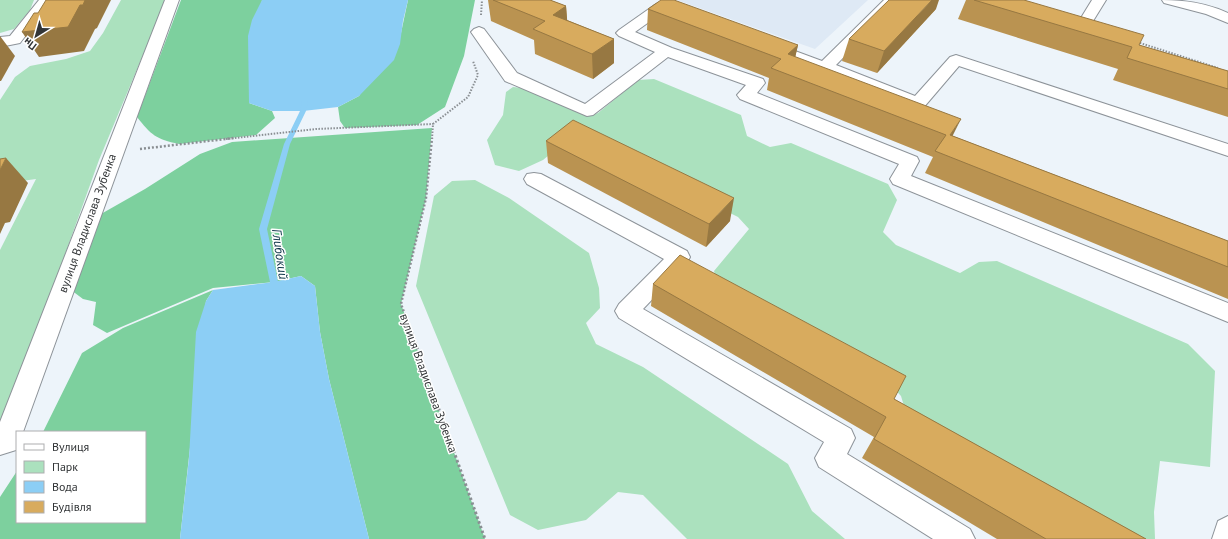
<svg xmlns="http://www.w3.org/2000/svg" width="1228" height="539" viewBox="0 0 1228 539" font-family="'PT Sans',sans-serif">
<rect width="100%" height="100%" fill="#edf4fa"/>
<path fill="#dee9f5" d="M677 0H868L815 49Z"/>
<g fill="#abe1be">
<path d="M0 0H34L30 10 14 29 0 33Z"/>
<path d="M121 0H166L99 160 5 421 0 423V250L36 179 0 184V100L15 77 30 66 66 59 90 51 103 33Z"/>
<path d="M654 79 741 115 747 136 770 147 791 143 888 184 897 200 883 232 896 245 960 273 979 262 997 261 1188 344 1215 371 1210 467 1160 461 1154 512 1155 539H1116L910 426 901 396 889 383 718 287 714 271 749 229 738 217 587 142 570 138 543 160 519 171 495 165 487 140 503 115 506 92 513 87 522 88 588 116 598 113 638 80Z"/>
<path d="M475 180 509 198 589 253 599 288 600 308 586 323 596 344 643 367 788 464 812 511 845 539H687L643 495 618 492 586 520 538 530 510 515 416 286 434 196 452 181Z"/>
</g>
<g fill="#7dd09e">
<path d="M181 0H262L249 103 272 111 275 118 256 135 179 144C156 139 151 135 137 117Z"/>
<path d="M408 0H475L464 56 445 107 417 125 345 128 340 121 338 107 359 96 401 33Z"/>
<path d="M432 128 426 198 401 304 485 539H369L329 379 320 332 315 286 301 276 274 282 213 288 107 333 93 325 96 302 83 299 71 290 101 214 145 189 200 154 232 142Z"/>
<path d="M213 290 206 301 180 539H0V497L17 471V522H145V432H43L82 353 123 328Z"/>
</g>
<g fill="#8ccef5">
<path d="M262 0H408L403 21 400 44 394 60 359 96 338 107 303 111H272L249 103 248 36 252 20Z"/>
<path d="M301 276 315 286 320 332 329 379 369 539H180L189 458 196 332 206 301 213 290 274 282Z"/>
</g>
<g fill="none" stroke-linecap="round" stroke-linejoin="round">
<path fill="#8ccef5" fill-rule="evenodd" d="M305 99 308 101 306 111 290 144 267 229 278 282 274 294H268L267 292 270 282 259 229 284 144 300 111 302 101Z"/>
<g stroke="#8d9399" stroke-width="2">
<g id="minor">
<path d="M39 0H53L20 43 0 47V37L10 36Z"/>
<path d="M165 0H179L23 432H17V446L16 450 0 455V422Z"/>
<path d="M884 0H899L836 65 915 96 950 57 956 55 1228 144V156L959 66 924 107 918 108 762 49 760 46 762 43 768 41 822 61Z"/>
<path d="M1092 0H1106L1085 34 1080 36 1061 32 1058 29 1061 26 1066 24 1076 26Z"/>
<path d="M1162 0C1186 0 1206 3 1228 13V23L1206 14 1164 3Z"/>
<path d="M661 3 678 8 680 11 678 14 673 15 663 12 635 32 672 48 763 79 765 83 757 93 917 157 919 161 911 176 1228 303V322L893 184 890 179 899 164 740 99 737 95 746 85 668 57 593 115 587 116 505 81 471 32 474 29 479 27 484 29 517 73 585 104 655 52 619 36 616 33 619 30 656 4Z"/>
<path d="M534 173 541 174 687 251 690 257 687 263 643 309 851 429 855 438 847 454 970 529 975 539H933L819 467 815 458 824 442 619 318 615 311 619 304 664 259 527 184 524 179 527 174Z"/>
<path d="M1228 516V539H1212L1218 521Z"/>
</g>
</g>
<g stroke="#8a8f93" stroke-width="2" stroke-dasharray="1.5 1.5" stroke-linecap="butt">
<path d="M481 15 482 0"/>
<path d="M1137 42 1218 68"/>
<path d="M226 139 316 129 433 124"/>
<path d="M432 139 433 124 468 97 478 75 473 61"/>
</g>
<g stroke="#8a8f93" stroke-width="2.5" stroke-dasharray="2 2" stroke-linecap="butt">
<path d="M140 149 234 138"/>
<path d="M405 315 401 304 426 198 432 138"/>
</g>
<path stroke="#8a8f93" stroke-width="3" stroke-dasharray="2.5 2.5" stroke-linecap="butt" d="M405 314 485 539"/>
<use href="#minor" fill="#fff" fill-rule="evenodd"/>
</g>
<g fill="#ba9351">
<path d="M488 0H550L566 6 567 20 614 39V63L593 79 535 54 534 40 491 21Z"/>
<path d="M966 0H1024L1139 45 1228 71V117L1113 80 1118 69 958 19Z"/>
<path d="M648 9 798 45 795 57 953 136 1228 241V299L925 173 933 157 767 90 769 78 647 30Z"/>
<path d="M936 9 877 73 842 61 849 39Z"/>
<path d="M546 141 730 221 706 247 548 163Z"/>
<path d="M653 284 894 399 1146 539H997L862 458 874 437 651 306Z"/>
</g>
<g fill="#977842">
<path d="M85 0H111L97 28 95 29 84 51 39 57 22 32Z"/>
<path d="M932 0H939L936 9 877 73 884 51Z"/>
<path d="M566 6 568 30 553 15Z"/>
<path d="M0 36 15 56 1 81H0Z"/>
<path d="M614 39V63L593 79 592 54Z"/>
<path d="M798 45 793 67 788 54Z"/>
<path d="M961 119 950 141V135Z"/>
<path d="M6 158 28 183 10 222 5 223 0 234V170Z"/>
<path d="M734 198 730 221 706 247 709 224Z"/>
</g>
<g fill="#d8ab5e" stroke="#977842">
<path d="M46 0H85L83 5H80L68 27 22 32 34 13H38Z"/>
<path d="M493 0H550L566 6 553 15 614 39 592 54 533 29 545 21Z"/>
<path d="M661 0H674L798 45 788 54 961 119 950 135 1228 241V267L935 151 946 135 771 68 781 59 648 9Z"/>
<path d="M889 0H932L884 51 849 39Z"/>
<path d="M974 0H1024L1144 35 1139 45 1228 71V89L1127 58 1132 47Z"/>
<path d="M573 120 734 198 709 224 546 141Z"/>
<path d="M6 158 0 170V159Z"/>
<path d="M680 255 906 376 894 399 1146 539H1046L874 439 886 417 653 284Z"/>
</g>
<g text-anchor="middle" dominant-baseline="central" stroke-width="3" stroke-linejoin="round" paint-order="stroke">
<g font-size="12" fill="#323537" stroke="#fff">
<text transform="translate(87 223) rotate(-70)">вулиця Владислава Зубенка</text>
<text transform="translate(429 383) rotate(70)">вулиця Владислава Зубенка</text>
</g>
<g font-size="13" font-style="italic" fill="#083044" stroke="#fff">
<text transform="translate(280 254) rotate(82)">Глибокий</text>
</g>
</g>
<rect x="16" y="431" width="130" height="92" fill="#ffffff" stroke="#adaeaf"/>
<rect x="24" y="444" width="20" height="6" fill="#ffffff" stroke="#adaeaf"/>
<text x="52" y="451" font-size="12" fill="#323537">Вулиця</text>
<rect x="24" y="461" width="20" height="12" fill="#abe1be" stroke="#adaeaf"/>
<text x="52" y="471" font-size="12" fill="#323537">Парк</text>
<rect x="24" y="481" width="20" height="12" fill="#8ccef5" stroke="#adaeaf"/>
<text x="52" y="491" font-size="12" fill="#323537">Вода</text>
<rect x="24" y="501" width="20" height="12" fill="#d8ab5e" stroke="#adaeaf"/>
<text x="52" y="511" font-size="12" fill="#323537">Будівля</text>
<g transform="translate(36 36) rotate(217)" stroke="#ffffff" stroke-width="3" paint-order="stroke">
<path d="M0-3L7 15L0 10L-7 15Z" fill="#323537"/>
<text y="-6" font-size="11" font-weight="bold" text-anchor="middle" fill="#323537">Пн</text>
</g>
</svg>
